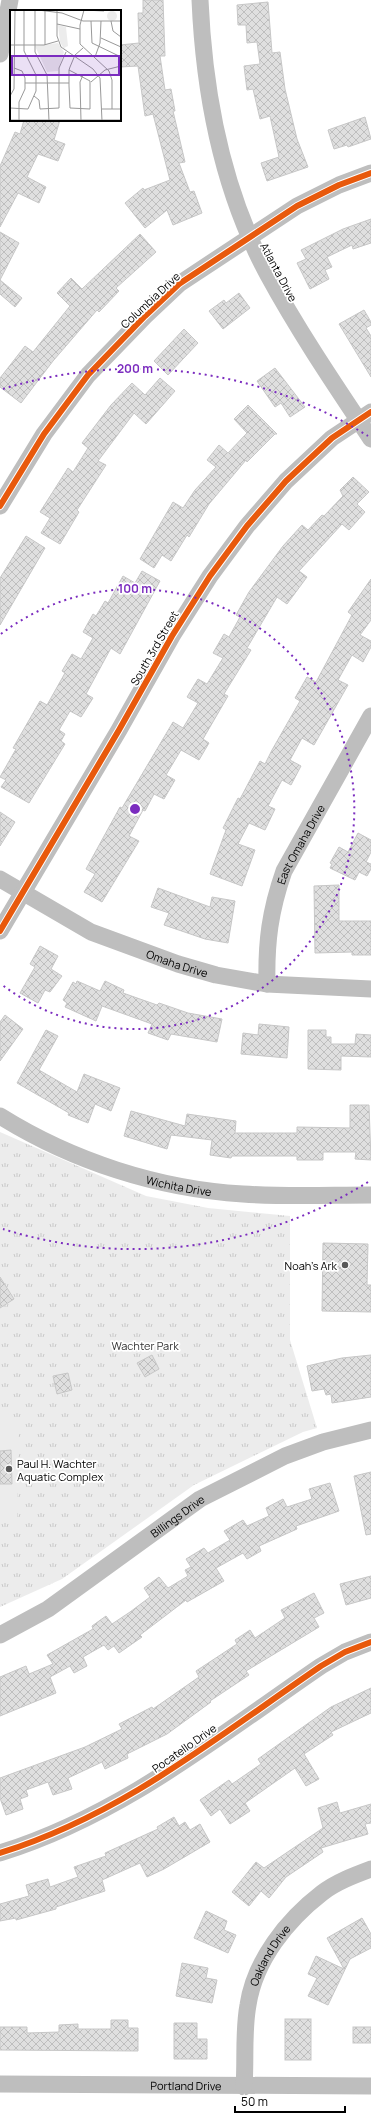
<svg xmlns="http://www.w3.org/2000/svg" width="371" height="2122" viewBox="0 0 371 2122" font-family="Manrope,sans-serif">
<defs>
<pattern id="park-tufts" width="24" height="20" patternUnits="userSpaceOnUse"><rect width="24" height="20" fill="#ececec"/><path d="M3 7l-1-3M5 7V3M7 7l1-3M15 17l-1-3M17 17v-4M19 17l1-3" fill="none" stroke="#c9c9c9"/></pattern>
<pattern id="building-cross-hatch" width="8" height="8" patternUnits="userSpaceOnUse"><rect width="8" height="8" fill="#dfdfdf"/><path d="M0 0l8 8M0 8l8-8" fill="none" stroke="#bebebe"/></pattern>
</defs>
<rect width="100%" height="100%" fill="#fff"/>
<path fill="url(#park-tufts)" d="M0 1132 146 1196 208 1208 290 1216V1340L317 1428 303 1432 194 1485 62 1579 0 1607Z"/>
<path fill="#ececec" d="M0 1418 19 1419 17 1520H0Z"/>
<g fill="url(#building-cross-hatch)" stroke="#c7c7c7">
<path d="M143 0H163L165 56H160L165 90 171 89 175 111H173L185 162 179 163 190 192 194 191 202 213 173 225 167 210 145 228 125 203 143 188 144 190 170 180 153 114 145 116 138 66 120 67V45L139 43 138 13H143Z"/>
<path d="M268 2 272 53 280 52 285 89 297 139 308 167 267 181 261 163 279 157 270 116 260 119 253 89 247 90 244 66 260 64 257 42 247 43 246 25H238L237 5Z"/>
<path d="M365 117 371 139 348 147 347 145 334 149 328 130Z"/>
<path d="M24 120H60L54 140 65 144 58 161 38 154 27 177 46 187 39 203 18 193 0 227V166L15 132 20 134Z"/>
<path d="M371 219V243L353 249 352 245 327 257 332 267 325 270 329 279 310 289 297 263 306 259 301 250 343 229Z"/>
<path d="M0 232 19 243 0 280 22 298 15 307 0 294Z"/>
<path d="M140 234 156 252 116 288 119 291 99 312 97 310 53 361 21 403 0 387V378L25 346 33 352 70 306 57 293 71 278 82 289Z"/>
<path d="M239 293 250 308 223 329 209 311 224 300 226 303Z"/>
<path d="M364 310 371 322V325L366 328 371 336V377L339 324Z"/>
<path d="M184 329 198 343 168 375 154 361Z"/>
<path d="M275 368 305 407 290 417 281 403 275 407 257 381Z"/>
<path d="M160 378 175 391 146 424 134 413 98 461 106 465 77 510 79 512 60 544 41 533 50 518 40 512 68 468 73 472 88 448 82 443 111 405 132 383 145 395Z"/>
<path d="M248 405 277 434H275L247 462 246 460 209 504 189 537 187 535 171 561 162 555 154 568 140 559 173 502 183 508 195 490 216 467 207 460 219 445 228 453 247 433 234 419Z"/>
<path d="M353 477 369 492 357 504 365 512 349 530 342 524 299 571 307 577 287 604 277 597 247 648 251 650 224 694 228 696 203 739 209 743 199 760 181 750 166 775 175 780 164 799 154 794 145 811 143 810 129 836 139 841 102 902 84 892 95 874 86 869 120 807 122 808 173 722 183 728 198 703 187 697 198 679 207 684 223 658 213 653 224 634 229 637 240 617 236 615 249 592 283 546 302 525 308 530 322 515 324 516 343 496 340 490Z"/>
<path d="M26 536 45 548 0 625V578Z"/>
<path d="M142 571 160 581 120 654 111 648 86 694 93 698 81 717 70 711 59 730 65 734 61 741 65 744 29 803 1 787 6 780 0 777 16 749 13 748 40 701 47 705 65 673 62 671 72 654 81 659 93 638 83 632 93 614 96 616 105 601 108 603 123 576 135 583Z"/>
<path d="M371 579V620L360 635 371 641V647L363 662 352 655 338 680 348 685 314 745 302 738 290 760 301 766 291 785 282 780 268 806 275 809 265 830 249 823 238 844 255 850 242 886 210 874 226 830 223 828 238 798 240 799 260 761 265 764 272 750 300 701 295 698 307 677 316 682 352 615 348 612Z"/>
<path d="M0 812 15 822 0 846Z"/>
<path d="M358 833 371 840V852L366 862 371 864V869L367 876 359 872 355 880 330 868 332 864 330 863 339 847 348 852Z"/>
<path d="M339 885V921H371V955H352V952L315 953 314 886Z"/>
<path d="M158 888 210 907 212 897 235 901 228 943 205 939 164 925 169 913 151 907Z"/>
<path d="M40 946 58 956 51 969 62 976 50 992 45 990 38 1003 20 993 35 967 30 964Z"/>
<path d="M77 981 100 991 105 981 124 990 123 993 157 1005 159 1003 188 1013 222 1019 217 1042 171 1034 168 1040 148 1033 152 1024 102 1006 96 1021 65 1007 67 1003 63 1000 73 982 76 984Z"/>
<path d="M5 1015 23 1029 0 1061V1022Z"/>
<path d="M259 1024 289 1027 287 1058 241 1054 243 1033 258 1035Z"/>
<path d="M46 1030 58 1036 39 1070 77 1092 84 1074 120 1088 111 1111 95 1104 88 1123 68 1115 69 1113 17 1083Z"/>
<path d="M308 1030H326V1037H331V1044H355L356 1034 371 1035V1057L341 1056V1070L308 1069Z"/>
<path d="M350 1105H369L371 1160 355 1159 356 1152H323V1160H297V1156H232L231 1158 210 1155 212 1140 171 1135 167 1149 124 1136 131 1111 185 1126 187 1114 236 1121 235 1133H297V1127L350 1128Z"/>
<path d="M323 1243 368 1244 367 1285H371V1312L322 1311Z"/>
<path d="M0 1277 14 1299 0 1308Z"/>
<path d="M152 1355 159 1369 145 1377 137 1363Z"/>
<path d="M371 1355V1397L332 1403 331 1394 326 1395 324 1389 312 1391 307 1366 342 1358Z"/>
<path d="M68 1373 72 1390 57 1394 53 1376Z"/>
<path d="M11 1450 12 1484H0V1451Z"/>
<path d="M371 1472V1534L366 1535 354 1476Z"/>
<path d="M330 1483 339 1511 296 1526 297 1529 259 1546 261 1551 247 1559 243 1553 216 1568 224 1581 187 1602 186 1600 140 1635 142 1637 119 1653 114 1646 108 1650 104 1645 83 1657 87 1666 74 1673 70 1666 50 1677 56 1693 0 1716V1677L26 1666 29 1674 53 1664 47 1655 93 1629 92 1626 106 1616 112 1624 130 1612 150 1597 144 1588 159 1577 168 1588 188 1576 185 1570 191 1567 186 1559 204 1548 208 1553 230 1540 224 1531 243 1520 247 1526 269 1516 266 1508 283 1499 287 1507 312 1499 309 1489Z"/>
<path d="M371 1576V1598L346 1605 340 1584Z"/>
<path d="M314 1593 324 1613 314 1618 319 1627 246 1671 249 1675 210 1701 211 1702 167 1734 127 1754 128 1758 105 1769 102 1762 68 1778 72 1789 53 1795 48 1782 26 1790 28 1796 20 1799 23 1809 6 1815 0 1798V1778L85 1747 122 1729 119 1724 152 1707 153 1709 199 1677 196 1671 237 1644 235 1640 250 1630 255 1638 285 1618 281 1610Z"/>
<path d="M371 1688V1713L331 1732 333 1735 304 1754 319 1779 306 1786 295 1768 245 1803 250 1811 230 1824 220 1809 211 1816 200 1800 229 1780 232 1784 261 1764 258 1759 331 1707Z"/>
<path d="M337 1802 340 1813 371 1804V1823L365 1824 368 1834 321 1848 323 1852 286 1877 269 1898 261 1891 249 1906 232 1892 256 1862 264 1868 323 1828 318 1808Z"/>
<path d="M174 1817 179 1826 185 1822 190 1830 200 1824 210 1842 164 1869 147 1877 140 1863 102 1880 105 1891 56 1907V1909L16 1920V1918L0 1921V1904L29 1896 26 1885 48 1879 50 1887 78 1877 74 1867 106 1856 105 1853 158 1829 157 1827Z"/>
<path d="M206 1911 227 1921 224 1930 236 1935 228 1953 194 1938Z"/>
<path d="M362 1918 371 1934V1948L350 1959 328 2005 308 1996 317 1978 308 1974 316 1956 344 1969 327 1938Z"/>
<path d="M182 1963 208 1968 206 1978 217 1980 212 2003 176 1996Z"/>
<rect x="285" y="2019" width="26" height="41"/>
<path d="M111 2020H128V2028H138V2051L0 2050V2027H27V2033L59 2032V2025L78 2024V2029H111Z"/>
<path d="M174 2023H197V2039H207V2059H174Z"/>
<rect x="353" y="2027" width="18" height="16"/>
</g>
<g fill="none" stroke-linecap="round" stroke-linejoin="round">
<g stroke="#bebebe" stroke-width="17">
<path d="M200 0C204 93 223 192 268 275 299 332 335 385 371 439"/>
<path d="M0 54 10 0"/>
<path d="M0 506 44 434 88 375 145 316 179 284 297 206 339 185 371 173"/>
<path id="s1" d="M0 879 91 932 178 964 216 975 267 984 371 989"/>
<path d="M0 931 119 730 172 636 210 576 247 526 286 481 332 438 371 412"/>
<path id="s2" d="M267 984C266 942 270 911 284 871L371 716"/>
<path id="s3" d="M0 1116C72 1161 158 1189 243 1194 286 1197 329 1195 371 1195"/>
<path id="s4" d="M0 1635 48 1609 200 1499 285 1456 323 1442 371 1430"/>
<path d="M0 1853C122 1815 217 1737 321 1666L345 1652 371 1642"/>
<path id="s5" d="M0 2084 371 2086"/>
<path id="s6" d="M244 2087C246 2059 243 2032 248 2005 255 1960 287 1920 322 1893 336 1882 355 1875 371 1869"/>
</g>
<g stroke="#fff" stroke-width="8">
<g id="cycleway">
<path d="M0 506 44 434 88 375 145 316 179 284 297 206 339 185 371 173"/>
<path d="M0 931 119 730 172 636 210 576 247 526 286 481 332 438 371 412"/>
<path d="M0 1853C122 1815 217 1737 321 1666L345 1652 371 1642"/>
</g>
</g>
<use href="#cycleway" stroke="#e8590c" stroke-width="6"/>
</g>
<g fill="none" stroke="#7b2cbf" stroke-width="2" stroke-dasharray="2 4">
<path d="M1 634A220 220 0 1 1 1 984"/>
<path d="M368 1182A440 440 0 0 1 3 1229M3 389A440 440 0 0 1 368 436"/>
</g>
<g fill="#595959" stroke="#fff" stroke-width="1.5">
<circle cx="345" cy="1265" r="4"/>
<circle cx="9" cy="1469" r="4"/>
</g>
<g text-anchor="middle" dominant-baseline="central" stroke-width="3.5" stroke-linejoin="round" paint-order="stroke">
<g font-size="11" fill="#000" stroke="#fff">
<text transform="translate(279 272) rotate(62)">Atlanta Drive</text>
<text transform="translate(150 300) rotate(-43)">Columbia Drive</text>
<text transform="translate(154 648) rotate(-60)">South 3rd Street</text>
<text stroke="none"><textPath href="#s2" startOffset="146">East Omaha Drive</textPath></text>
<text stroke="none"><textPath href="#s1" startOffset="197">Omaha Drive</textPath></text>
<text stroke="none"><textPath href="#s3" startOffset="193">Wichita Drive</textPath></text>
<text stroke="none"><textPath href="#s4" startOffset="214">Billings Drive</textPath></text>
<text transform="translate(184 1748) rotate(-35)">Pocatello Drive</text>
<text stroke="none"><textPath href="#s6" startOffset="137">Oakland Drive</textPath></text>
<text stroke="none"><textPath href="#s5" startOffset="186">Portland Drive</textPath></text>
</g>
<g font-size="11" fill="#000" stroke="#fff" text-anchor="end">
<text x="337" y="1265">Noah's Ark</text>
<text x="17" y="1463" text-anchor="start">Paul H. Wachter<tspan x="17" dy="13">Aquatic Complex</tspan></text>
</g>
<g font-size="11" fill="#333" stroke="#fff">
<text x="145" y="1345">Wachter Park</text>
</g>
</g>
<g transform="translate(10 10)">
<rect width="111" height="111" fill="#fff"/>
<path d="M48 15 56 17 58 36 54 38 58 41 54 39 50 32Z" fill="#ececec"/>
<path d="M48 33 54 42 48 61 37 62 25 36Z" fill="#ececec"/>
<path d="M97 6a5 5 0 1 1 10 0a5 5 0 1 1-10 0Z" fill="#ececec"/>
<path fill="none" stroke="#999" stroke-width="1" d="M25 0V42L37 65 39 111M28 0 52 3 73 11H111M47 0V26L51 37 83 59 90 68 92 111M74 0 70 15V34L99 61 102 70V99M74 0 94 1M35 1V35M81 11 82 33 111 47M101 11 103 21 111 27M47 14 70 19M91 28 111 37M0 35H34L48 31M85 47 90 33 91 11M4 58 12 61 15 68V79L9 92V111M59 60 80 71V99L60 98 59 76V60L60 57 65 45 73 38M81 72 95 60 111 56M15 73H59M0 86 4 79 5 0M24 86 29 90 30 99 49 98V58L56 42M0 98 18 99 26 81V65L14 41V0M92 99H111M0 110H111M71 111 70 72 73 65"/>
<path fill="#7b2cbf" fill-opacity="0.15" stroke="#7b2cbf" stroke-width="2" d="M2 46H109V65H2Z"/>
<rect width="111" height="111" fill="none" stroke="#000" stroke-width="2"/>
</g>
<circle cx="135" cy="809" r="6" fill="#7b2cbf" stroke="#fff" stroke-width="2"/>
<g font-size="12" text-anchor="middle" font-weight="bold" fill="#7b2cbf" stroke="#fff" stroke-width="3.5" stroke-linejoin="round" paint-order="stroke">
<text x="135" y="373">200 m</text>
<text x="135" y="593">100 m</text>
</g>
<path d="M235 2106v6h110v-6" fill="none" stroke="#000000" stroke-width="2"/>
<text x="241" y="2106" font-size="12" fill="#000000" stroke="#ffffff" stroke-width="3" paint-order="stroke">50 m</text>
</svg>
